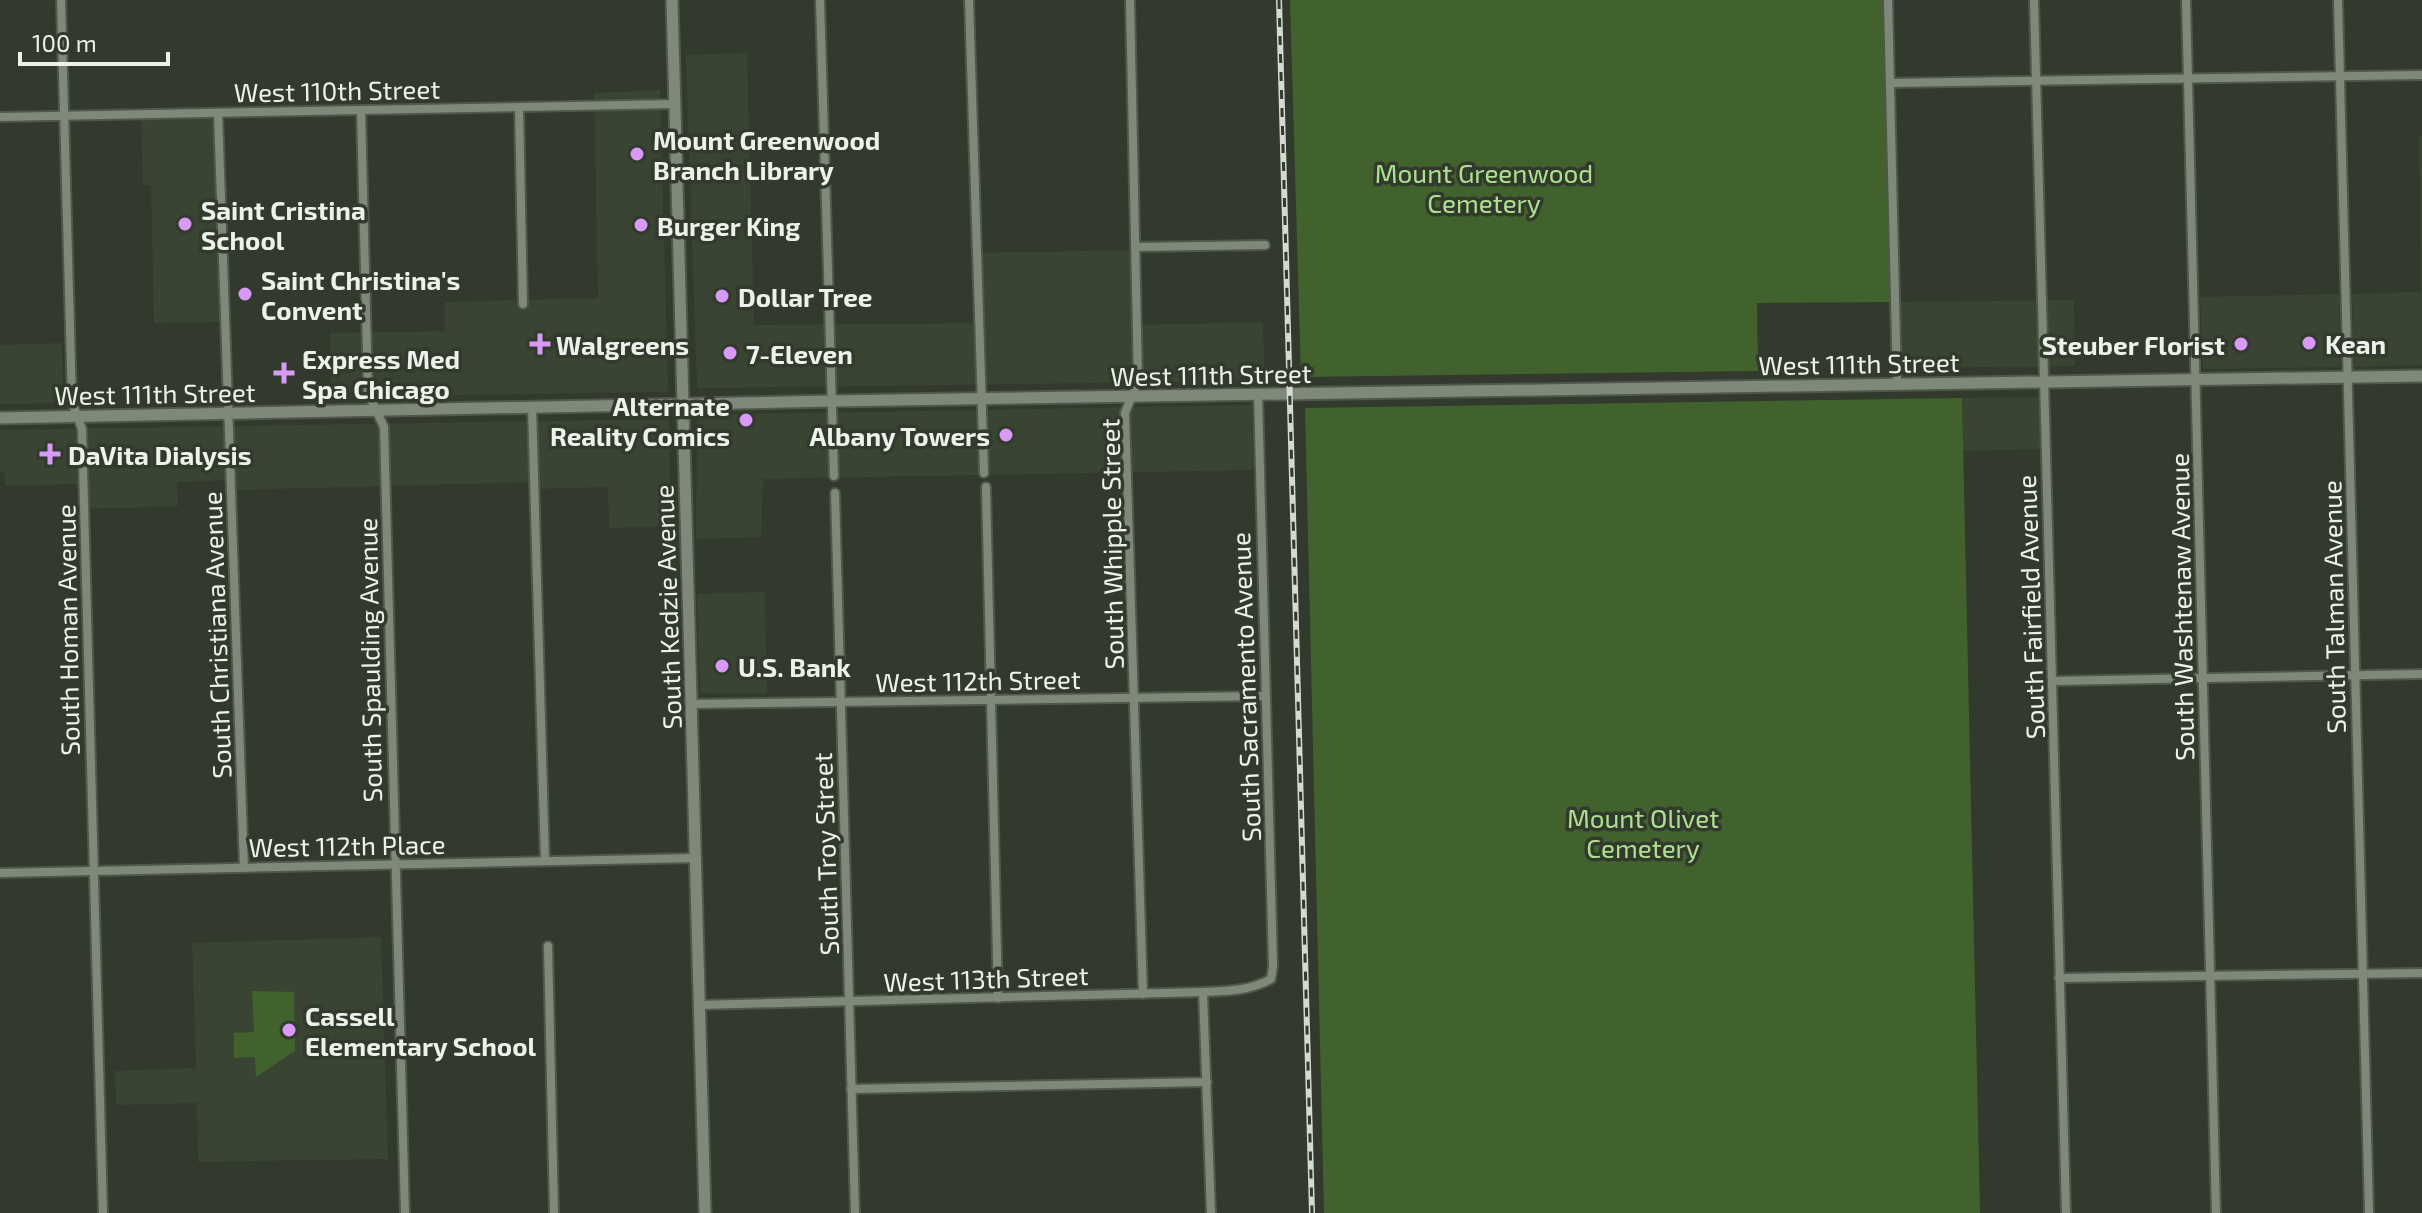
<svg xmlns="http://www.w3.org/2000/svg" width="2422" height="1213" viewBox="0 0 2422 1213" font-family="'Exo 2',sans-serif">
<rect width="100%" height="100%" fill="#313a2c"/>
<g fill="#394532">
<path d="M747 53 754 325 980 323 978 253 1135 250 1137 325 1263 322 1265 381 697 388 686 55Z"/>
<path d="M660 90 668 390 664 392 331 397 330 333 445 331V302L598 298 594 93Z"/>
<path d="M215 119 220 322 154 323 151 186 143 185 141 120Z"/>
<path d="M2419 136H2422V365L2354 367 2352 294 2421 292Z"/>
<path d="M2339 294 2340 367 2203 369 2200 297Z"/>
<path d="M2074 300 2075 366 1892 368V302Z"/>
<path d="M62 343 63 403 0 404V345Z"/>
<path d="M2049 397 2050 449 1963 451 1962 398Z"/>
<path d="M1252 405 1253 470 763 479 761 537 696 539 697 415Z"/>
<path d="M669 419 671 526 609 528 608 487 536 489 535 482 235 490 234 480 177 482 178 506 85 509 84 484 5 486V473L0 472V430Z"/>
<path d="M765 592 767 694 700 693 697 594Z"/>
<path d="M381 937 388 1159 198 1162 197 1103 116 1105 115 1071 196 1068 192 943Z"/>
</g>
<g fill="#42622d">
<path d="M1290 0H1884L1892 302 1757 303 1758 371 1301 377Z"/>
<path d="M1962 398 1980 1213H1324L1305 408Z"/>
<path d="M252 991 294 992 295 1051 256 1077 255 1057 234 1058V1033L254 1032Z"/>
</g>
<g fill="none" stroke-linecap="round" stroke-linejoin="round">
<g stroke="#50574b" stroke-width="12">
<g id="minor">
<path d="M61 0 72 402 82 429 103 1213"/>
<path d="M820 0 834 476"/>
<path d="M969 0 984 473"/>
<path d="M1130 0 1138 380 1125 413 1143 994"/>
<path d="M1888 0 1897 384"/>
<path d="M2034 0 2066 1213"/>
<path d="M2186 0 2216 1213"/>
<path d="M2338 0 2369 1213"/>
<path d="M1890 83 2422 75"/>
<path d="M519 107 523 304"/>
<path d="M361 110 368 393 384 427 405 1213"/>
<path d="M218 113 244 868"/>
<path d="M0 117 675 104"/>
<path d="M1137 247 1265 245"/>
<path d="M532 407 545 861"/>
<path d="M986 487 998 998"/>
<path d="M835 493 855 1213"/>
<path d="M2052 681 2422 674"/>
<path d="M691 704 1264 696"/>
<path d="M0 873 695 858"/>
<path d="M548 946 554 1213"/>
<path d="M2059 978 2422 973"/>
<path d="M1203 992 1211 1213"/>
<path d="M699 1005 1203 992C1227 991 1249 991 1271 979L1273 966 1258 394"/>
<path d="M851 1089 1207 1082"/>
</g>
</g>
<g stroke="#50574b" stroke-width="15">
<g id="secondary">
<path d="M672 0 705 1213"/>
<path d="M0 418 833 401 2422 376"/>
</g>
</g>
<use href="#minor" stroke="#7f897a" stroke-width="8"/>
<use href="#secondary" stroke="#7f897a" stroke-width="11"/>
<g stroke="#d4dad1" stroke-width="6">
<path id="rail" d="M1279 0 1312 1213"/>
</g>
<use href="#rail" stroke="#313a2c" stroke-width="3" stroke-dasharray="9" stroke-linecap="butt"/>
</g>
<g fill="#d99af7" stroke="#313a2c" stroke-width="3">
<circle cx="637" cy="154" r="8"/>
<circle cx="185" cy="224" r="8"/>
<circle cx="641" cy="225" r="8"/>
<circle cx="245" cy="294" r="8"/>
<circle cx="722" cy="296" r="8"/>
<circle cx="2309" cy="343" r="8"/>
<path d="M536 332h8v8h8v8h-8v8h-8v-8h-8v-8h8z"/>
<circle cx="2241" cy="344" r="8"/>
<circle cx="730" cy="353" r="8"/>
<path d="M280 361h8v8h8v8h-8v8h-8v-8h-8v-8h8z"/>
<circle cx="746" cy="420" r="8"/>
<circle cx="1006" cy="435" r="8"/>
<path d="M46 442h8v8h8v8h-8v8h-8v-8h-8v-8h8z"/>
<circle cx="722" cy="666" r="8"/>
<circle cx="289" cy="1030" r="8"/>
</g>
<g text-anchor="middle" dominant-baseline="central" stroke-width="7" stroke-linejoin="round" paint-order="stroke">
<g font-size="26" fill="#ecf2e9" stroke="#313a2c">
<text transform="translate(337 90) rotate(-1)">West 110th Street</text>
<text transform="translate(1859 363) rotate(-1)">West 111th Street</text>
<text transform="translate(1211 374) rotate(-1)">West 111th Street</text>
<text transform="translate(155 393) rotate(-1)">West 111th Street</text>
<text transform="translate(1111 544) rotate(-91)">South Whipple Street</text>
<text transform="translate(667 607) rotate(-92)">South Kedzie Avenue</text>
<text transform="translate(2030 607) rotate(-92)">South Fairfield Avenue</text>
<text transform="translate(2181 607) rotate(-91)">South Washtenaw Avenue</text>
<text transform="translate(2333 607) rotate(-91)">South Talman Avenue</text>
<text transform="translate(67 630) rotate(-91)">South Homan Avenue</text>
<text transform="translate(216 635) rotate(-92)">South Christiana Avenue</text>
<text transform="translate(369 660) rotate(-91)">South Spaulding Avenue</text>
<text transform="translate(978 680) rotate(-1)">West 112th Street</text>
<text transform="translate(1245 687) rotate(-92)">South Sacramento Avenue</text>
<text transform="translate(347 845) rotate(-1)">West 112th Place</text>
<text transform="translate(825 854) rotate(-92)">South Troy Street</text>
<text transform="translate(986 978) rotate(-2)">West 113th Street</text>
</g>
<g font-size="26" font-weight="bold" fill="#ecf2e9" stroke="#313a2c" text-anchor="start">
<text x="653" y="139">Mount Greenwood<tspan x="653" dy="30">Branch Library</tspan></text>
<text x="201" y="209">Saint Cristina<tspan x="201" dy="30">School</tspan></text>
<text x="657" y="225">Burger King</text>
<text x="261" y="279">Saint Christina's<tspan x="261" dy="30">Convent</tspan></text>
<text x="738" y="296">Dollar Tree</text>
<text x="2325" y="343">Kean</text>
<text x="556" y="344">Walgreens</text>
<text x="2225" y="344" text-anchor="end">Steuber Florist</text>
<text x="746" y="353">7-Eleven</text>
<text x="302" y="358">Express Med<tspan x="302" dy="30">Spa Chicago</tspan></text>
<text x="730" y="405" text-anchor="end">Alternate<tspan x="730" dy="30">Reality Comics</tspan></text>
<text x="990" y="435" text-anchor="end">Albany Towers</text>
<text x="68" y="454">DaVita Dialysis</text>
<text x="738" y="666">U.S. Bank</text>
<text x="305" y="1015">Cassell<tspan x="305" dy="30">Elementary School</tspan></text>
</g>
<g font-size="26" fill="#aee18f" stroke="#313a2c">
<text x="1484" y="172">Mount Greenwood<tspan x="1484" dy="30">Cemetery</tspan></text>
<text x="1643" y="817">Mount Olivet<tspan x="1643" dy="30">Cemetery</tspan></text>
</g>
</g>
<path d="M20 52v12h148v-12" fill="none" stroke="#ecf2e9" stroke-width="4"/>
<text x="32" y="52" font-size="24" fill="#ecf2e9" stroke="#313a2c" stroke-width="6" paint-order="stroke">100 m</text>
</svg>
